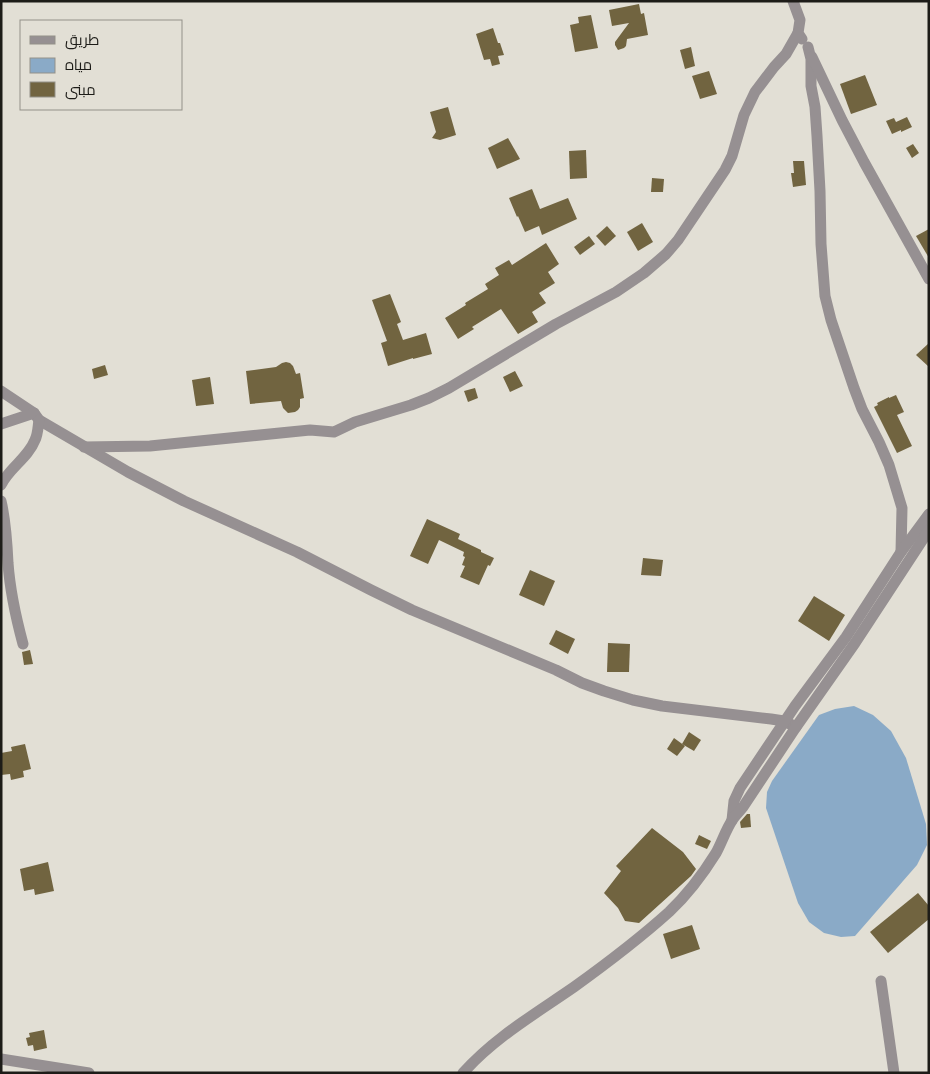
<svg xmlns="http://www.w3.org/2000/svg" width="930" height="1074" viewBox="0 0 930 1074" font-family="Figtree,Cairo,sans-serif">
<rect width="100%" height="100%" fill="#e2dfd5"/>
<path fill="#8aaac7" d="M854 706 873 715 891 731 906 758 926 824 927 845 917 865 855 936 841 937 824 933 809 922 798 903 766 808 767 792 772 781 819 715 835 709Z"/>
<g fill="#716440">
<path d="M639 4 641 14 644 13 648 35 627 39 626 46 624 48 618 50 615 45V42L629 23 612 26 609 10Z"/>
<path d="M591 15 598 48 575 52 570 25 579 23 578 17Z"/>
<path d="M493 28 498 43H500L504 55 498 56 500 64 492 66 490 59 484 60 476 34Z"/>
<path d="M691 47 695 66 685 69 680 50Z"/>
<path d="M709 71 717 94 700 99 692 76Z"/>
<path d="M865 75 877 105 851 114 840 84Z"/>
<path d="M448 107 456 135 440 140 432 138 436 132 430 112Z"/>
<path d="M907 117 912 127 901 132V130L892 134 886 121 894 118 896 122Z"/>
<path d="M508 138 520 159 497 169 488 148Z"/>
<path d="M913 144 919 153 912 158 906 148Z"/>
<path d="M586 150 587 178 570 179 569 151Z"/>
<path d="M793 161H804L806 185 793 187 791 173H794Z"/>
<path d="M652 178 664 179 663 192H651Z"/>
<path d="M532 189 540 209 568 198 577 219 542 235 539 226 525 232 518 216 517 217 509 198Z"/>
<path d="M642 223 653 242 638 251 627 232Z"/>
<path d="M607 226 616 236 605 246 596 236Z"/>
<path d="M929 229V258L916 236Z"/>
<path d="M589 236 595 244 580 255 574 247Z"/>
<path d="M546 243 559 264 548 272 555 283 539 293 546 303 532 312 538 322 518 334 501 309 472 327 474 329 458 339 445 318 466 305 465 303 488 289 485 284 499 275 495 268 509 260 512 265Z"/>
<path d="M390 294 401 322 397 324 403 340 426 333 432 354 413 359V358L388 366 381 343 387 341 372 300Z"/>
<path d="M929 343V367L916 355Z"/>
<path d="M286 362 290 363 293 366 296 374 300 373 304 398 300 399V407L298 410 295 412 288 413 283 408 281 401 250 404 246 371 276 367 282 363Z"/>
<path d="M105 365 108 375 94 379 92 369Z"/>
<path d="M515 371 523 386 510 392 503 377Z"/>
<path d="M210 377 214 404 196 406 192 380Z"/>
<path d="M475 388 478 398 468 402 464 391Z"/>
<path d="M896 395 904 412 897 415 912 446 897 453 874 407 878 405 877 403 889 397V398Z"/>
<path d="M427 519 460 534 458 539 481 550V552L494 558 490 566 488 565 479 585 460 577 465 566 462 565 465 557 463 556 464 552 439 540 428 564 410 556Z"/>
<path d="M643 558 663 560 661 576 641 575Z"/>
<path d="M530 570 555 581 544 606 519 595Z"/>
<path d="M814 596 845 615 829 641 798 621Z"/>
<path d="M556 630 575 639 568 654 549 644Z"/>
<path d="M608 643 630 644 629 672H607Z"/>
<path d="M30 650 33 664 24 665 22 652Z"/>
<path d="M689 732 701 740 694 751 682 744Z"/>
<path d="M674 738 685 746 677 756 667 749Z"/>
<path d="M25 744 31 769 23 771 24 777 11 780 10 774 1 775V753L12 751 11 747Z"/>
<path d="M747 814H750L751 827 741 828 740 822Z"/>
<path d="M652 828 683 852 696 869 691 876 639 923 625 921 618 908 604 893 621 871 616 866Z"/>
<path d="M699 835 711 841 707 849 695 844Z"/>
<path d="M48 862 54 891 35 895 34 889 24 891 20 869Z"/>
<path d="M918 893 929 906V919L888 953 870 932Z"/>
<path d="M692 925 700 949 671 959 663 934Z"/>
<path d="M44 1030 47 1048 34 1051 33 1045 28 1046 26 1038 30 1037 29 1033Z"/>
</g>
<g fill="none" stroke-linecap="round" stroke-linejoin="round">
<g stroke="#969092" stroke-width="11">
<path d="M793 1 800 20 798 33 802 39"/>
<path d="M808 47 811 59V86L815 107 817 136 820 191 821 244 825 296 831 320 854 388 862 409 879 442 889 465 902 508 901 552"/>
<path d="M812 57 842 120 864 162 929 279"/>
<path d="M1 391 34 413 39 420 128 472 184 501 297 552 371 590 412 610 556 670 582 683 604 691 633 700 662 706 771 719 784 721 796 727"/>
<path d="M1 424 34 413"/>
<path d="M84 447 150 446 310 430 334 432 355 422 411 405 429 398 449 388 556 324 616 292 644 273 666 254 678 240 725 170 732 156 744 115 755 92 774 67 786 54 798 33"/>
<path d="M1 485C9 468 28 458 35 440 38 434 38 426 39 420"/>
<path d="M1 501C6 522 7 542 8 563 10 591 16 618 23 644"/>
<path d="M732 820 734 801 740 788 795 706 846 637 901 552 929 514"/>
<path d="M881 981 894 1073"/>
<path d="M1 1059 89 1073"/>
<path d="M463 1073C494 1038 535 1014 574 987 606 964 639 939 669 912 687 895 703 874 716 853 722 842 726 829 733 819 736 815 740 811 743 807L796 727 855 643 929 530"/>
</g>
</g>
<rect width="930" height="1074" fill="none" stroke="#1d1c18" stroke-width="5"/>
<rect x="20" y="20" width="162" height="90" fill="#e2dfd5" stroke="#939189"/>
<rect x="30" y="36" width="25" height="8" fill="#969092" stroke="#939189"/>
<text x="65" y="45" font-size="15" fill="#1d1c18">طريق</text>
<rect x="30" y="58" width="25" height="15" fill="#8aaac7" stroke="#939189"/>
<text x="65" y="70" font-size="15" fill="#1d1c18">مياه</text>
<rect x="30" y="82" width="25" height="15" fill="#716440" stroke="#939189"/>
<text x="65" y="95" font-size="15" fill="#1d1c18">مبنى</text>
</svg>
